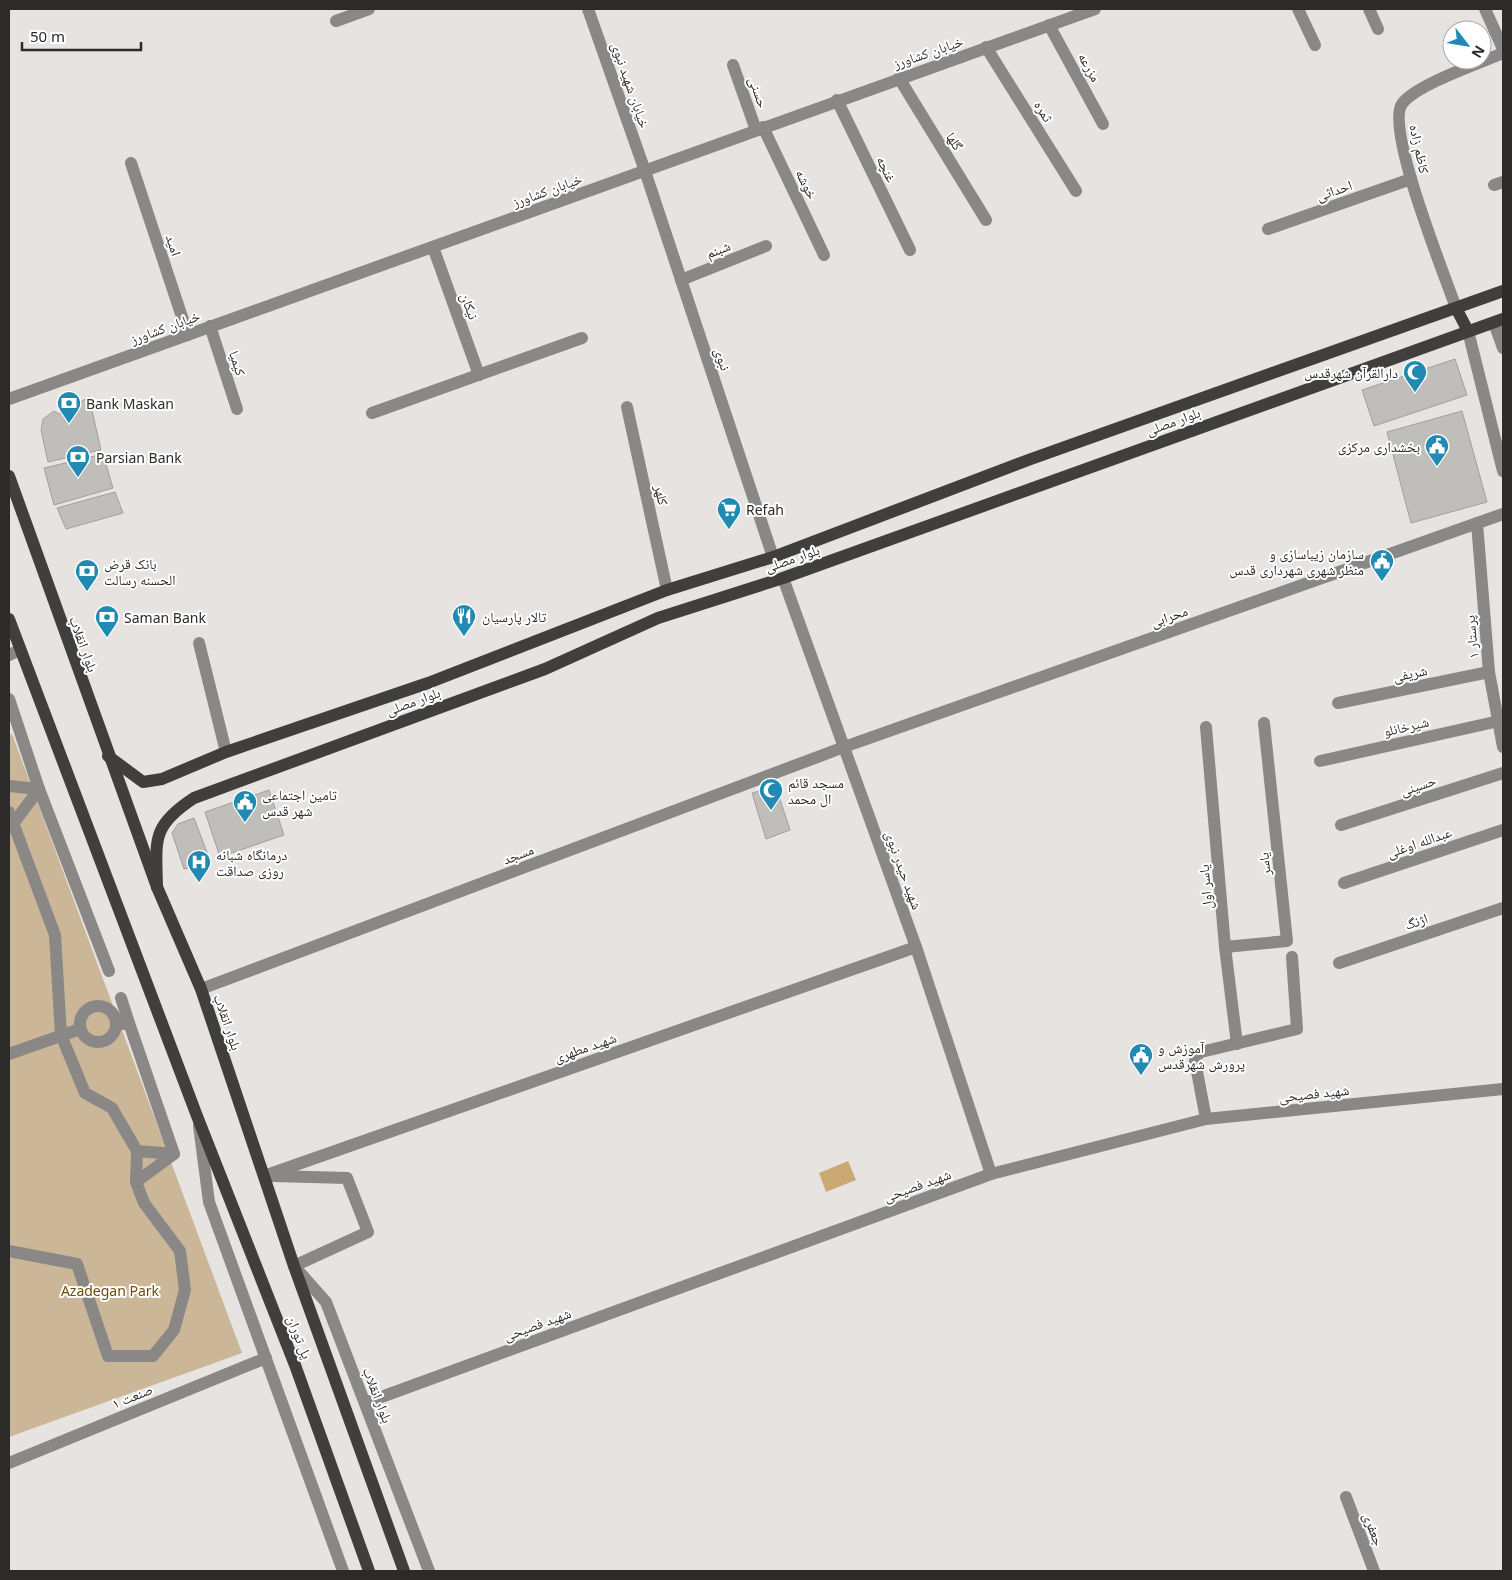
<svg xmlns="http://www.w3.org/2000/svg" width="1512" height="1580" viewBox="0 0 1512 1580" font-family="'Noto Sans','Noto Naskh Arabic',sans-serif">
<rect width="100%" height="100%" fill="#e6e3e0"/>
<path fill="#cbb697" d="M12 734 242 1353 9 1437V735Z"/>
<path fill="#cba972" d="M848 1161 856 1180 826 1192 819 1173Z"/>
<g fill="#c0beba" stroke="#a2a09c">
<path d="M1455 359 1467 395 1374 426 1362 390Z"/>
<path d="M89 397 101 450 48 462 41 430 43 419 54 411 59 414Z"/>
<path d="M1462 411 1487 502 1411 523 1387 432Z"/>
<path d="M103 454 113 488 54 505 44 468Z"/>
<path d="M115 492 123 513 66 529 57 508Z"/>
<path d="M776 787 790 830 766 839 752 793Z"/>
<path d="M269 790 284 835 220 857 205 812Z"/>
<path d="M194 818 211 863 184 869 172 833 178 824Z"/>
</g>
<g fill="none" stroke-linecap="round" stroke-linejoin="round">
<g stroke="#898886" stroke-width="12">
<path d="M588 9 645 171 773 557"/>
<path d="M1298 9 1315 45"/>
<path d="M1369 9 1378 29"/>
<path d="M1485 9 1503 49"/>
<path d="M336 21 369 9"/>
<path d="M1049 25 1103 124"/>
<path d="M986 47 1076 191"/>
<path d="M733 65 756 130"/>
<path d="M899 78 986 220"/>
<path d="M837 100 910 250"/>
<path d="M763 127 824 255"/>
<path d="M131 163 188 335"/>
<path d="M1494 185 1503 182"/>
<path d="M1268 229 1411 179"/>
<path d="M433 247 479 375"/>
<path d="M681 280 766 246"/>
<path d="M1456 308C1445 276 1385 128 1402 104 1415 85 1480 63 1503 53"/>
<path d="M1494 323 1503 348"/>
<path d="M210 326 237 409"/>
<path d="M1468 331 1503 471"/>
<path d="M9 399 1095 9"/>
<path d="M627 407 667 590"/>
<path d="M372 413 582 338"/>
<path d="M1477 523 1489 672 1503 747"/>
<path d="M783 578 916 947 991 1174"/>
<path d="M199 643 226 752"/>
<path d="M9 655 20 650"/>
<path d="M9 699 39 789 109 971"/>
<path d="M1338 703 1489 672"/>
<path d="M1206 727 1225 947 1237 1044"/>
<path d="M1320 761 1499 721"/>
<path d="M9 786 39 789"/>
<path d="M9 812 55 935 61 1035 85 1093 112 1108 137 1151"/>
<path d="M13 824 39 789"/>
<path d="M1341 825 1503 773"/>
<path d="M1344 883 1503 830"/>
<path d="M1225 947 1287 941 1264 723"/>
<path d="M1339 963 1503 908"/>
<path d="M201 989 844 747 1503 514"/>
<path d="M121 998 129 1023 122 1024"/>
<circle cx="98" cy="1024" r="18"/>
<path d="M9 1054 80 1029"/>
<path d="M1206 1119 1195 1061 1196 1056 1201 1052 1297 1029 1292 957"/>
<path d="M199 1126 209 1202 343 1571"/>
<path d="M264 1176 916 947"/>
<path d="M273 1176 347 1178 368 1232 294 1266 326 1302 429 1571"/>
<path d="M136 1182 174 1154"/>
<path d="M9 1251 77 1264 108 1356H153L174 1330 185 1290 180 1251 144 1203 136 1182 137 1151 174 1154 129 1023"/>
<path d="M365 1403 991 1174 1206 1119 1503 1089"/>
<path d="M9 1463 266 1358"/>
<path d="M1346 1497 1374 1571"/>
</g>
<g stroke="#413f3d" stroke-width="12">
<path d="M1456 308 1468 331"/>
<path d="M9 476 157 887 201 989 294 1266 404 1571"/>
<path d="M9 619 197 1116 295 1365 369 1571"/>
<path d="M108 756 143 782 162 779 226 752 428 683 667 590 773 557 1031 459 1503 291"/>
<path d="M157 887C156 840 151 826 194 798L545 669 658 618 783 578 1503 319"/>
</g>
</g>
<defs>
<g id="mosque-pin" transform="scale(1.25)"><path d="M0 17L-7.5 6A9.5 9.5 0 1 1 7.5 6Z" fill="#208ab2" stroke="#fff"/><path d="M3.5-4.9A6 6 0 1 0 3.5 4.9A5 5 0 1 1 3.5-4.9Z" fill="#fff"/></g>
<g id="bank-pin" transform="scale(1.25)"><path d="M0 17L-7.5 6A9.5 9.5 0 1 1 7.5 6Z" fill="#208ab2" stroke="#fff"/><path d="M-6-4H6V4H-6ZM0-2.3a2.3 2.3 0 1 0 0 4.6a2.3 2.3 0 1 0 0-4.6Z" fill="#fff"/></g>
<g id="civic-pin" transform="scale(1.25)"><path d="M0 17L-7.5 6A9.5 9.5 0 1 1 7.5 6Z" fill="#208ab2" stroke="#fff"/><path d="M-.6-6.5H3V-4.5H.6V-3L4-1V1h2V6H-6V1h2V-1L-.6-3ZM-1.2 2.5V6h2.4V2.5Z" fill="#fff"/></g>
<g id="supermarket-pin" transform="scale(1.25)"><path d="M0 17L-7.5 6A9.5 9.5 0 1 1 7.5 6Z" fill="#208ab2" stroke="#fff"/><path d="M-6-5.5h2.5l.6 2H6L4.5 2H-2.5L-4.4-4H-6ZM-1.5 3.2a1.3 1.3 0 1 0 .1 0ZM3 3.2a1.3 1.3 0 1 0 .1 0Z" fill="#fff"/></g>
<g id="restaurant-pin" transform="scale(1.25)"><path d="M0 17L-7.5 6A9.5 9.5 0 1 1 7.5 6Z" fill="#208ab2" stroke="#fff"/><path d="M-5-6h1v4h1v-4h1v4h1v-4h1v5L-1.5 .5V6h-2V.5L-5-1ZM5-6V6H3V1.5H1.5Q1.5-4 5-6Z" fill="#fff"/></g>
<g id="hospital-pin" transform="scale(1.25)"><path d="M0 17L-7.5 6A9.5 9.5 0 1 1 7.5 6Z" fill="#208ab2" stroke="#fff"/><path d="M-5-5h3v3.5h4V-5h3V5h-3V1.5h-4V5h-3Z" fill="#fff"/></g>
</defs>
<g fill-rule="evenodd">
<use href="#mosque-pin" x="1415" y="372"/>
<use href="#bank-pin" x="69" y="403"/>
<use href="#civic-pin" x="1437" y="446"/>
<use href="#bank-pin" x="78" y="457"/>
<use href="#supermarket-pin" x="729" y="509"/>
<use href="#civic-pin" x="1382" y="561"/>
<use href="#bank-pin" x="87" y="571"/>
<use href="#restaurant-pin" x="464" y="616"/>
<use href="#bank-pin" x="107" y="617"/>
<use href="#mosque-pin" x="771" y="790"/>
<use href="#civic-pin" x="245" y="802"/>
<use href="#hospital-pin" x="199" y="862"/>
<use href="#civic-pin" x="1141" y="1055"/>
</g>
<g text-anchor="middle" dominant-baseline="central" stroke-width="4" stroke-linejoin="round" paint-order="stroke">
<g font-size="14" fill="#2c2b2a" stroke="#fff">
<text transform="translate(928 52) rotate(-19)">خیابان کشاورز</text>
<text transform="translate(1090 67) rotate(61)">مزرعه</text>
<text transform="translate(631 85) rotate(71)">خیابان شهید نبوی</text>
<text transform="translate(759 92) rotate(71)">حسنی</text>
<text transform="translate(1044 111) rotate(58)">ثمره</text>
<text transform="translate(955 141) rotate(58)">گلها</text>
<text transform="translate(1420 149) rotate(78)">کاظم زاده</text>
<text transform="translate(887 169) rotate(64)">غنچه</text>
<text transform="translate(807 184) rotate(64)">خوشه</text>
<text transform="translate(547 190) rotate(-20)">خیابان کشاورز</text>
<text transform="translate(1334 190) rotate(-19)">احداثی</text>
<text transform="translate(174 245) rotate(72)">امید</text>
<text transform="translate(718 249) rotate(-22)">شبنم</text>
<text transform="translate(470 306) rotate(70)">نیکان</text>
<text transform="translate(165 327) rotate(-20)">خیابان کشاورز</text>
<text transform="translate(723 359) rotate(72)">نبوی</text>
<text transform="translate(238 363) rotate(72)">کیمیا</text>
<text transform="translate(1173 421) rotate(-20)">بلوار مصلی</text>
<text transform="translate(662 495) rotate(78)">کلهر</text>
<text transform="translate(792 558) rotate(-19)">بلوار مصلی</text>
<text transform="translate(1169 616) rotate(-19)">محرابی</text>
<text transform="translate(1471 637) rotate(-95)">پرستار ۱</text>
<text transform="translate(84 644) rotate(70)">بلوار انقلاب</text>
<text transform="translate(1410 673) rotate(-12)">شریفی</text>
<text transform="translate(413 701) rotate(-20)">بلوار مصلی</text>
<text transform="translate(1406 726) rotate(-13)">شیرخانلو</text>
<text transform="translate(1418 785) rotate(-18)">حسینی</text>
<text transform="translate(1419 842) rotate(-19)">عبدالله اوغلی</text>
<text transform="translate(518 854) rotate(-21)">مسجد</text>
<text transform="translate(1264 864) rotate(-96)">یاسر</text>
<text transform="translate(904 870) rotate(70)">شهید حیدر نبوی</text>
<text transform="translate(1205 887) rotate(-95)">یاسر اول</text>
<text transform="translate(1416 921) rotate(-19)">اژنگ</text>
<text transform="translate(228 1022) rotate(71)">بلوار انقلاب</text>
<text transform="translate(585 1047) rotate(-19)">شهید مطهری</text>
<text transform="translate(1314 1093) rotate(-6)">شهید فصیحی</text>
<text transform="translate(917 1185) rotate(-20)">شهید فصیحی</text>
<text transform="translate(537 1324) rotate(-20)">شهید فصیحی</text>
<text transform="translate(300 1337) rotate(69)">پل توران</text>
<text transform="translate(378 1395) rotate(69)">بلوار انقلاب</text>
<text transform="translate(132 1396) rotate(-22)">صنعت ۱</text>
<text transform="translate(1374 1529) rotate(69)">جعفری</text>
</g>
<g font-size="14" fill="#2c2b2a" stroke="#fff" text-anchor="start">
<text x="1398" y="372" text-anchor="end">دارالقرآن شهرقدس</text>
<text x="86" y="403">Bank Maskan</text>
<text x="1420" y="446" text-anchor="end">بخشداری مرکزی</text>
<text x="96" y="457">Parsian Bank</text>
<text x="746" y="509">Refah</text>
<text x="1364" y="553" text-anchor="end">سازمان زیباسازی و<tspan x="1364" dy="16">منظر شهری شهرداری قدس</tspan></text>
<text x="104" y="563">بانک قرض<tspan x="104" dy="16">الحسنه رسالت</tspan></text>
<text x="482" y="616">تالار پارسیان</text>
<text x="124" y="617">Saman Bank</text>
<text x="788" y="782">مسجد قائم<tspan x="788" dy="16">ال محمد</tspan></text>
<text x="262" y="794">تامین اجتماعی<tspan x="262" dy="16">شهر قدس</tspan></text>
<text x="216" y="854">درمانگاه شبانه<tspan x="216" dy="16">روزی صداقت</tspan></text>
<text x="1158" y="1047">آموزش و<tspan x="1158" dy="16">پرورش شهرقدس</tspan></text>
</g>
<g font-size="14" fill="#6e4c06" stroke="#fff">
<text x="110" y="1290">Azadegan Park</text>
</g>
</g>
<rect width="1512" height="1580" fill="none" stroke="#2c2b2a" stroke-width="20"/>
<g transform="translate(1467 45) rotate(121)"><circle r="24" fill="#ffffff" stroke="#abaaaa"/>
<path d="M0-4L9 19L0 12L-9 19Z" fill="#208ab2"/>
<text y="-8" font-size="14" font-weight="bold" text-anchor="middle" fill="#2c2b2a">N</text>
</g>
<path d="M22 42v8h119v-8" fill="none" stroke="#2c2b2a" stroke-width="2.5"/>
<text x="30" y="42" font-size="15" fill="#2c2b2a" stroke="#ffffff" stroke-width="4" paint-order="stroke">50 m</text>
</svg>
